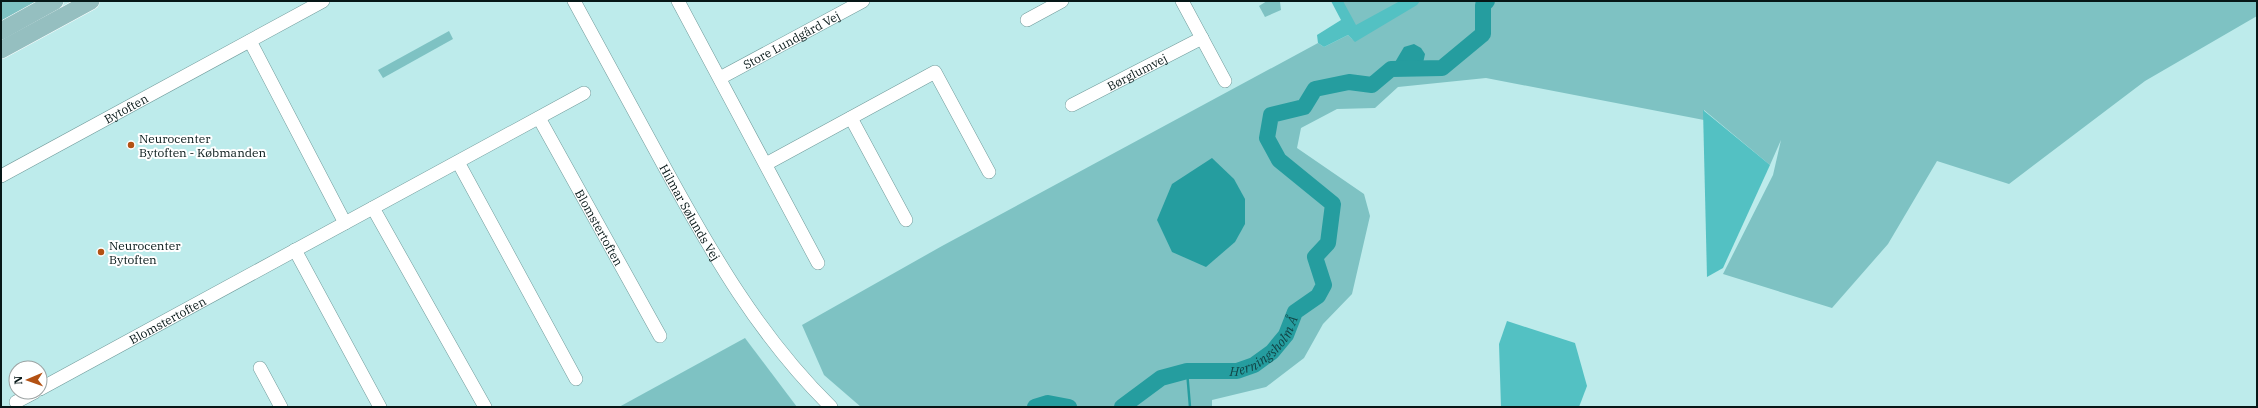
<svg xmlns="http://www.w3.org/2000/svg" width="2258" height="408" viewBox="0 0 2258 408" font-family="'IBM Plex Serif',serif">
<rect width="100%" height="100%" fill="#bdebeb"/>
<g fill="#7ec2c3">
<path d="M1 1H39L1 21Z"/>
<path d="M1267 1 1280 2 1281 10 1265 17 1259 6Z"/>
<path d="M1332 1H2257V16L2145 81 2009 184 1937 161 1888 244 1832 308 1723 274 1773 175 1781 140 1770 165 1704 110V120L1486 78 1398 87 1375 108 1337 109 1301 128 1297 148 1364 194 1370 216 1352 294 1323 324 1304 358 1266 387 1212 400V407H861L824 375 802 325 942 246 1318 43 1324 47 1348 35 1353 40Z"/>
<path d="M449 31 453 39 383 78 378 70Z"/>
<path d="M745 338 797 407H619Z"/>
</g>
<g fill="#53c1c3">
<path d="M1331 1H1343L1356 25 1400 1H1420L1417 5 1355 42 1348 35 1324 47 1318 43 1317 35 1341 20Z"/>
<path d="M1703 110 1770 165 1723 268 1707 277Z"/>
<path d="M1507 321 1575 343 1587 386 1579 407H1501L1499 344Z"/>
</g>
<g fill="#259d9f">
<path d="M1414 44 1421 48 1425 54 1422 68 1391 69 1404 47Z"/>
<path d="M1212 158 1234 179 1245 199V224L1235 242 1206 267 1172 252 1157 220 1172 184Z"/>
</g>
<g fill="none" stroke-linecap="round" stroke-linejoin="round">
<path stroke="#259d9f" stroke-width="2.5" d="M1187 371 1190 407"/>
<g stroke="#259d9f" stroke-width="16">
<path d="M1035 407 1048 403 1069 407"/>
<path id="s1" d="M1122 407 1161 378 1187 371H1237L1254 365 1272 352 1286 335 1295 312 1318 296 1324 285 1315 257 1328 243 1333 204 1279 160 1267 138 1271 115 1304 107 1315 89 1349 82 1372 85 1391 69 1442 68 1483 34V5L1487 1"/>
</g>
<g stroke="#709b9b" stroke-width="14">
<g id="minor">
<path id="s2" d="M574 1C604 56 634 111 664 166 712 254 759 336 831 407"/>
<path d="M678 1 818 263"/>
<path d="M1182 1 1225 81"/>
<path d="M1027 20 1062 1"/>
<path d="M250 41 345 223"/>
<path id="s3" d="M720 78 863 1"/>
<path id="s4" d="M1072 105 1202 38"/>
<path id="s5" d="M539 118 660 336"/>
<path d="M851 118 906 220"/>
<path d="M458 162 576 379"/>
<path d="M766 164 935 72 989 172"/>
<path id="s6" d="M1 176 323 1"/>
<path d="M373 208 485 407"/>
<path d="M295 250 380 407"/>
<path d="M260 368 281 407"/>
<path id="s7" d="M40 389 584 93"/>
<path d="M16 402 35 392"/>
</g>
</g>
<g stroke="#fff" stroke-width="18">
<g id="major">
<path d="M1 31 55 1"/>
<path d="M1 50 91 1"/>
</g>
</g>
<use href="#minor" stroke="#fff" stroke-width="13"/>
<use href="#major" stroke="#95bfc0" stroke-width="17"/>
</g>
<g fill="#b35113" stroke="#fff" stroke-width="1.5">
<circle cx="131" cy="145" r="4"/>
<circle cx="101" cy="252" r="4"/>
</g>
<g text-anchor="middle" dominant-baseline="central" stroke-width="4" stroke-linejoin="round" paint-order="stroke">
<g font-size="12" fill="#061717" stroke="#fff">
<text stroke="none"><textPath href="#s3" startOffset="81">Store Lundgård Vej</textPath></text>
<text stroke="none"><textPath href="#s4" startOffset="73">Børglumvej</textPath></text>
<text stroke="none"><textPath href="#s6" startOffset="142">Bytoften</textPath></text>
<text stroke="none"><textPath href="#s2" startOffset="241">Hilmar Sølunds Vej</textPath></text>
<text stroke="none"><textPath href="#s5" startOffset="125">Blomstertoften</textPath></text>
<text stroke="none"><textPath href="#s7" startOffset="145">Blomstertoften</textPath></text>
</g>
<g font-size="12" fill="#061717" stroke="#fff" text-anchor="start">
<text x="139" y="138">Neurocenter<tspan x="139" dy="14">Bytoften - Købmanden</tspan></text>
<text x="109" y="245">Neurocenter<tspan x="109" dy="14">Bytoften</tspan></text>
</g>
<g font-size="13" font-style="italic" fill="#114445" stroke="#fff">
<text stroke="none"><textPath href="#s1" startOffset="163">Herningsholm Å</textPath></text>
</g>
</g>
<rect width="2258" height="408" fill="none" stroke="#061717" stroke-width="4"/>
<g transform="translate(28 380) rotate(268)"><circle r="19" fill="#ffffff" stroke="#9ba2a2"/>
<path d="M0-3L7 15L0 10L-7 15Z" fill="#b35113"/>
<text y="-6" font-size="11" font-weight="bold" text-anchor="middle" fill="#061717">N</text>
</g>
</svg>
